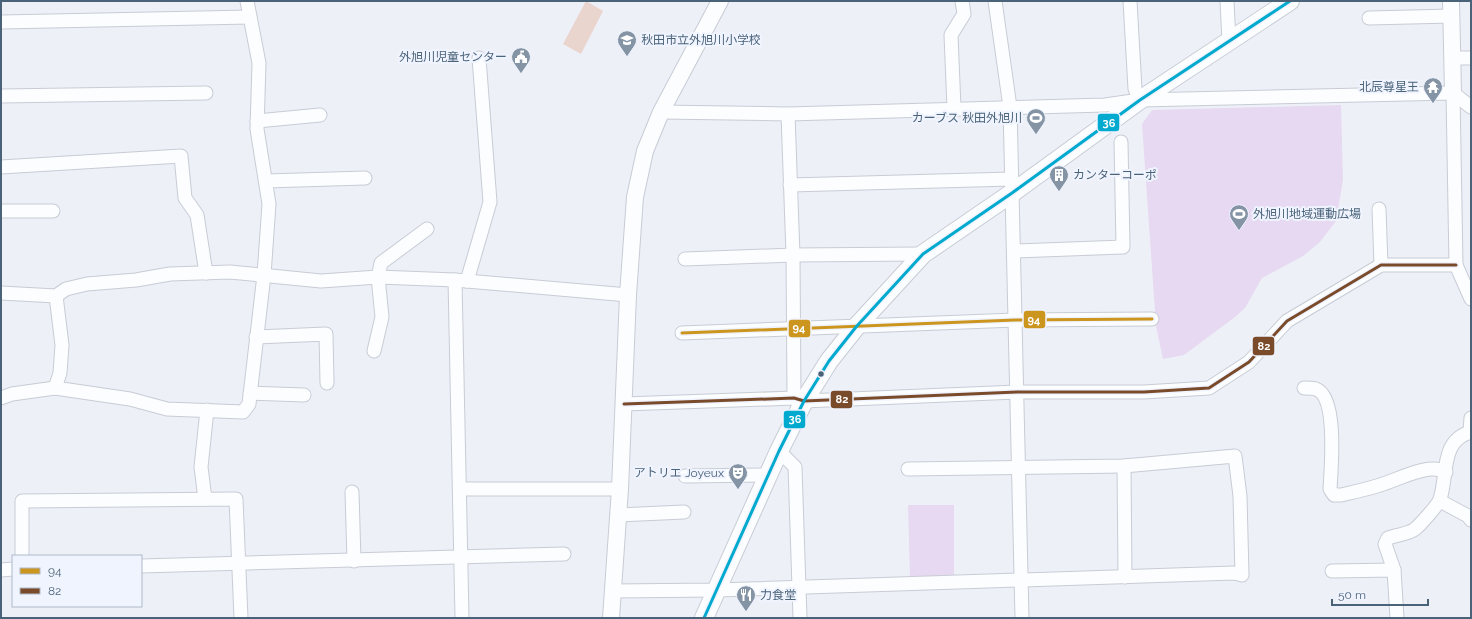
<svg xmlns="http://www.w3.org/2000/svg" width="1472" height="619" viewBox="0 0 1472 619" font-family="Raleway,'Noto Sans JP',sans-serif">
<rect width="100%" height="100%" fill="#eef0f8"/>
<g fill="#e7d9f1">
<path d="M1341 105 1343 180 1336 221 1320 242 1303 256 1262 278 1245 308 1235 317 1184 355 1163 359 1156 326 1142 124 1152 110Z"/>
<path d="M908 505H954V577L910 578Z"/>
</g>
<path fill="#ead4ce" d="M586 1 603 11 581 54 563 44Z"/>
<g fill="none" stroke-linecap="round" stroke-linejoin="round">
<g stroke="#c7ccd5" stroke-width="15">
<g id="minor">
<path d="M995 1 1010 107 1022 618"/>
<path d="M1130 1 1135 89 1140 100"/>
<path d="M1227 1 1229 42"/>
<path d="M1369 18 1452 16"/>
<path d="M1 22 250 17"/>
<path d="M1452 58H1471"/>
<path d="M1453 93 1456 265 1471 299"/>
<path d="M1 96 206 93"/>
<path d="M954 108 951 35 964 14 962 1"/>
<path d="M661 112 788 114 1105 105 1140 100 1453 93 1471 107"/>
<path d="M788 114 793 255 794 398"/>
<path d="M257 121 320 115"/>
<path d="M1 167 181 156 185 198 197 215 206 273"/>
<path d="M266 181 365 178"/>
<path d="M790 185 1012 179"/>
<path d="M1379 209 1381 265"/>
<path d="M1 211H53"/>
<path d="M1014 251 1123 247 1121 142"/>
<path d="M685 259 793 255 923 254"/>
<path d="M455 280 462 618"/>
<path d="M467 281 490 202 479 58"/>
<path d="M1 293 56 296 66 289 87 284 136 280 170 274 230 272 321 281 378 277 455 280 628 295"/>
<path d="M682 333 1015 320 1152 319"/>
<path d="M256 337 326 334 327 383"/>
<path d="M374 351 382 317 378 277 381 263 427 229"/>
<path d="M55 388 60 373 62 345 56 296"/>
<path d="M1304 388C1307 388 1313 388 1316 389 1338 397 1331 470 1330 489L1334 495H1341C1354 492 1368 489 1380 485 1398 480 1428 462 1446 472"/>
<path d="M250 393 304 395"/>
<path d="M1 398 12 394 55 388 130 399 167 409 243 412 249 404 264 275 269 204 257 129 259 63 247 1"/>
<path d="M624 404 794 398 804 401 1017 392H1144L1209 388 1249 362 1287 321 1381 265H1456"/>
<path d="M1470 431 1471 418"/>
<path d="M779 451 795 467 800 618"/>
<path d="M1124 466 1125 577"/>
<path d="M685 476 768 475"/>
<path d="M460 489H620"/>
<path d="M352 492 354 561"/>
<path d="M205 499 201 467 207 410"/>
<path d="M1440 501 1468 516 1471 520"/>
<path d="M618 515 684 512"/>
<path d="M22 556V501L236 499 241 618"/>
<path d="M141 566 564 554"/>
<path d="M1 570 13 569"/>
<path d="M1394 570 1385 544 1388 538C1396 535 1409 534 1415 529 1420 525 1438 505 1440 499 1448 475 1440 440 1471 432"/>
<path d="M1332 571 1394 570 1397 618"/>
<path d="M612 591 717 590 1234 573 1242 575 1240 496 1235 456 1124 466 908 469"/>
</g>
</g>
<g stroke="#c7ccd5" stroke-width="18">
<g id="tertiary">
<path d="M1451 1 1453 93"/>
<path d="M611 618 620 489 628 295 635 197 645 151 661 112 720 1"/>
</g>
</g>
<g stroke="#c7ccd5" stroke-width="20">
<path id="secondary" d="M704 618 779 451 804 401 829 361 856 327 923 254 1012 193 1140 100 1290 1"/>
</g>
<use href="#minor" stroke="#fcfdfe" stroke-width="13"/>
<use href="#tertiary" stroke="#fcfdfe" stroke-width="16"/>
<use href="#secondary" stroke="#fcfdfe" stroke-width="18"/>
<g stroke="#f0f4ff" stroke-width="6">
<path id="bus-1" d="M682 333 1015 320 1152 319"/>
</g>
<g stroke="#f0f4ff" stroke-width="6">
<path id="bus-2" d="M624 404 794 398 804 401 1017 392H1144L1209 388 1249 362 1287 321 1381 265H1456"/>
</g>
<g stroke="#f0f4ff" stroke-width="6">
<path id="bus-3" d="M704 618 779 451 804 401 829 361 856 327 923 254 1012 193 1140 100 1290 1"/>
</g>
<use href="#bus-1" stroke="#cc951e" stroke-width="3"/>
<use href="#bus-2" stroke="#7a4b2a" stroke-width="3"/>
<use href="#bus-3" stroke="#00a9ce" stroke-width="3"/>
</g>
<defs>
<g id="school-pin" transform="scale(1)"><path d="M0 17L-7.5 6A9.5 9.5 0 1 1 7.5 6Z" fill="#8494a5" stroke="#f0f4ff"/><path d="M0-5L7-2L0 1L-7-2ZM-4 1L0 2.5L4 1V4Q0 6-4 4Z" fill="#fff"/></g>
<g id="civic-pin" transform="scale(1)"><path d="M0 17L-7.5 6A9.5 9.5 0 1 1 7.5 6Z" fill="#8494a5" stroke="#f0f4ff"/><path d="M-.6-6.5H3V-4.5H.6V-3L4-1V1h2V6H-6V1h2V-1L-.6-3ZM-1.2 2.5V6h2.4V2.5Z" fill="#fff"/></g>
<g id="temple-pin" transform="scale(1)"><path d="M0 17L-7.5 6A9.5 9.5 0 1 1 7.5 6Z" fill="#8494a5" stroke="#f0f4ff"/><path d="M0-6L5-2H3V0L6.5 2.5H4V6H1.5V3h-3V6H-4V2.5H-6.5L-3 0V-2H-5Z" fill="#fff"/></g>
<g id="stadium-pin" transform="scale(1)"><path d="M0 17L-7.5 6A9.5 9.5 0 1 1 7.5 6Z" fill="#8494a5" stroke="#f0f4ff"/><path d="M0-5a6.5 5 0 1 0 0 10a6.5 5 0 1 0 0-10ZM-3.5-1.8h7v3.6h-7Z" fill="#fff"/></g>
<g id="building-pin" transform="scale(1)"><path d="M0 17L-7.5 6A9.5 9.5 0 1 1 7.5 6Z" fill="#8494a5" stroke="#f0f4ff"/><path d="M-4-6H4V6H1V3H-1V6H-4ZM-2.5-4.3h1.7v1.8h-1.7ZM.8-4.3h1.7v1.8H.8ZM-2.5-1h1.7V.8h-1.7ZM.8-1h1.7V.8H.8Z" fill="#fff"/></g>
<g id="theatre-pin" transform="scale(1)"><path d="M0 17L-7.5 6A9.5 9.5 0 1 1 7.5 6Z" fill="#8494a5" stroke="#f0f4ff"/><path d="M-5-5.5Q0-4 5-5.5V0Q5 5 0 6Q-5 5-5 0ZM-3.3-2.5H-1v1.5H-3.3ZM1-2.5H3.3v1.5H1ZM-2.8 1Q0 5.5 2.8 1Z" fill="#fff"/></g>
<g id="restaurant-pin" transform="scale(1)"><path d="M0 17L-7.5 6A9.5 9.5 0 1 1 7.5 6Z" fill="#8494a5" stroke="#f0f4ff"/><path d="M-5-6h1v4h1v-4h1v4h1v-4h1v5L-1.5 .5V6h-2V.5L-5-1ZM5-6V6H3V1.5H1.5Q1.5-4 5-6Z" fill="#fff"/></g>
</defs>
<g fill-rule="evenodd">
<use href="#school-pin" x="627" y="40"/>
<use href="#civic-pin" x="521" y="57"/>
<use href="#temple-pin" x="1433" y="87"/>
<use href="#stadium-pin" x="1036" y="118"/>
<use href="#building-pin" x="1059" y="175"/>
<use href="#stadium-pin" x="1239" y="214"/>
<use href="#theatre-pin" x="738" y="473"/>
<use href="#restaurant-pin" x="746" y="595"/>
</g>
<circle fill="#4b6379" stroke="#f0f4ff" stroke-width="1.5" cx="821" cy="374" r="3.5"/>
<g text-anchor="middle" dominant-baseline="central" stroke-width="4" stroke-linejoin="round" paint-order="stroke">
<g font-size="12" fill="#4b6379" stroke="#f0f4ff" text-anchor="start">
<text x="641" y="40">秋田市立外旭川小学校</text>
<text x="507" y="57" text-anchor="end">外旭川児童センター</text>
<text x="1419" y="87" text-anchor="end">北辰尊星王</text>
<text x="1022" y="118" text-anchor="end">カーブス 秋田外旭川</text>
<text x="1073" y="175">カンターコーポ</text>
<text x="1253" y="214">外旭川地域運動広場</text>
<text x="724" y="473" text-anchor="end">アトリエ Joyeux</text>
<text x="760" y="595">力食堂</text>
</g>
</g>
<g stroke="#f0f4ff" stroke-width="1.5">
<rect x="1097" y="113" width="23" height="19" rx="4" fill="#00a9ce"/>
<rect x="1023" y="310" width="23" height="19" rx="4" fill="#cc951e"/>
<rect x="788" y="319" width="23" height="19" rx="4" fill="#cc951e"/>
<rect x="1252" y="336" width="23" height="20" rx="4" fill="#7a4b2a"/>
<rect x="830" y="390" width="23" height="19" rx="4" fill="#7a4b2a"/>
<rect x="783" y="410" width="23" height="19" rx="4" fill="#00a9ce"/>
</g>
<g font-size="11" text-anchor="middle" font-weight="bold" fill="#fff">
<text x="1109" y="127">36</text>
<text x="1034" y="324">94</text>
<text x="799" y="332">94</text>
<text x="1264" y="350">82</text>
<text x="842" y="403">82</text>
<text x="795" y="423">36</text>
</g>
<rect width="1472" height="619" fill="none" stroke="#4b6379" stroke-width="4"/>
<rect x="12" y="555" width="130" height="52" fill="#f0f4ff" stroke="#aebac9"/>
<rect x="20" y="568" width="20" height="6" fill="#cc951e" stroke="#aebac9"/>
<text x="48" y="575" font-size="12" fill="#4b6379">94</text>
<rect x="20" y="588" width="20" height="6" fill="#7a4b2a" stroke="#aebac9"/>
<text x="48" y="595" font-size="12" fill="#4b6379">82</text>
<path d="M1332 599v6h96v-6" fill="none" stroke="#4b6379" stroke-width="2"/>
<text x="1338" y="599" font-size="12" fill="#4b6379" stroke="#f0f4ff" stroke-width="3" paint-order="stroke">50 m</text>
</svg>
